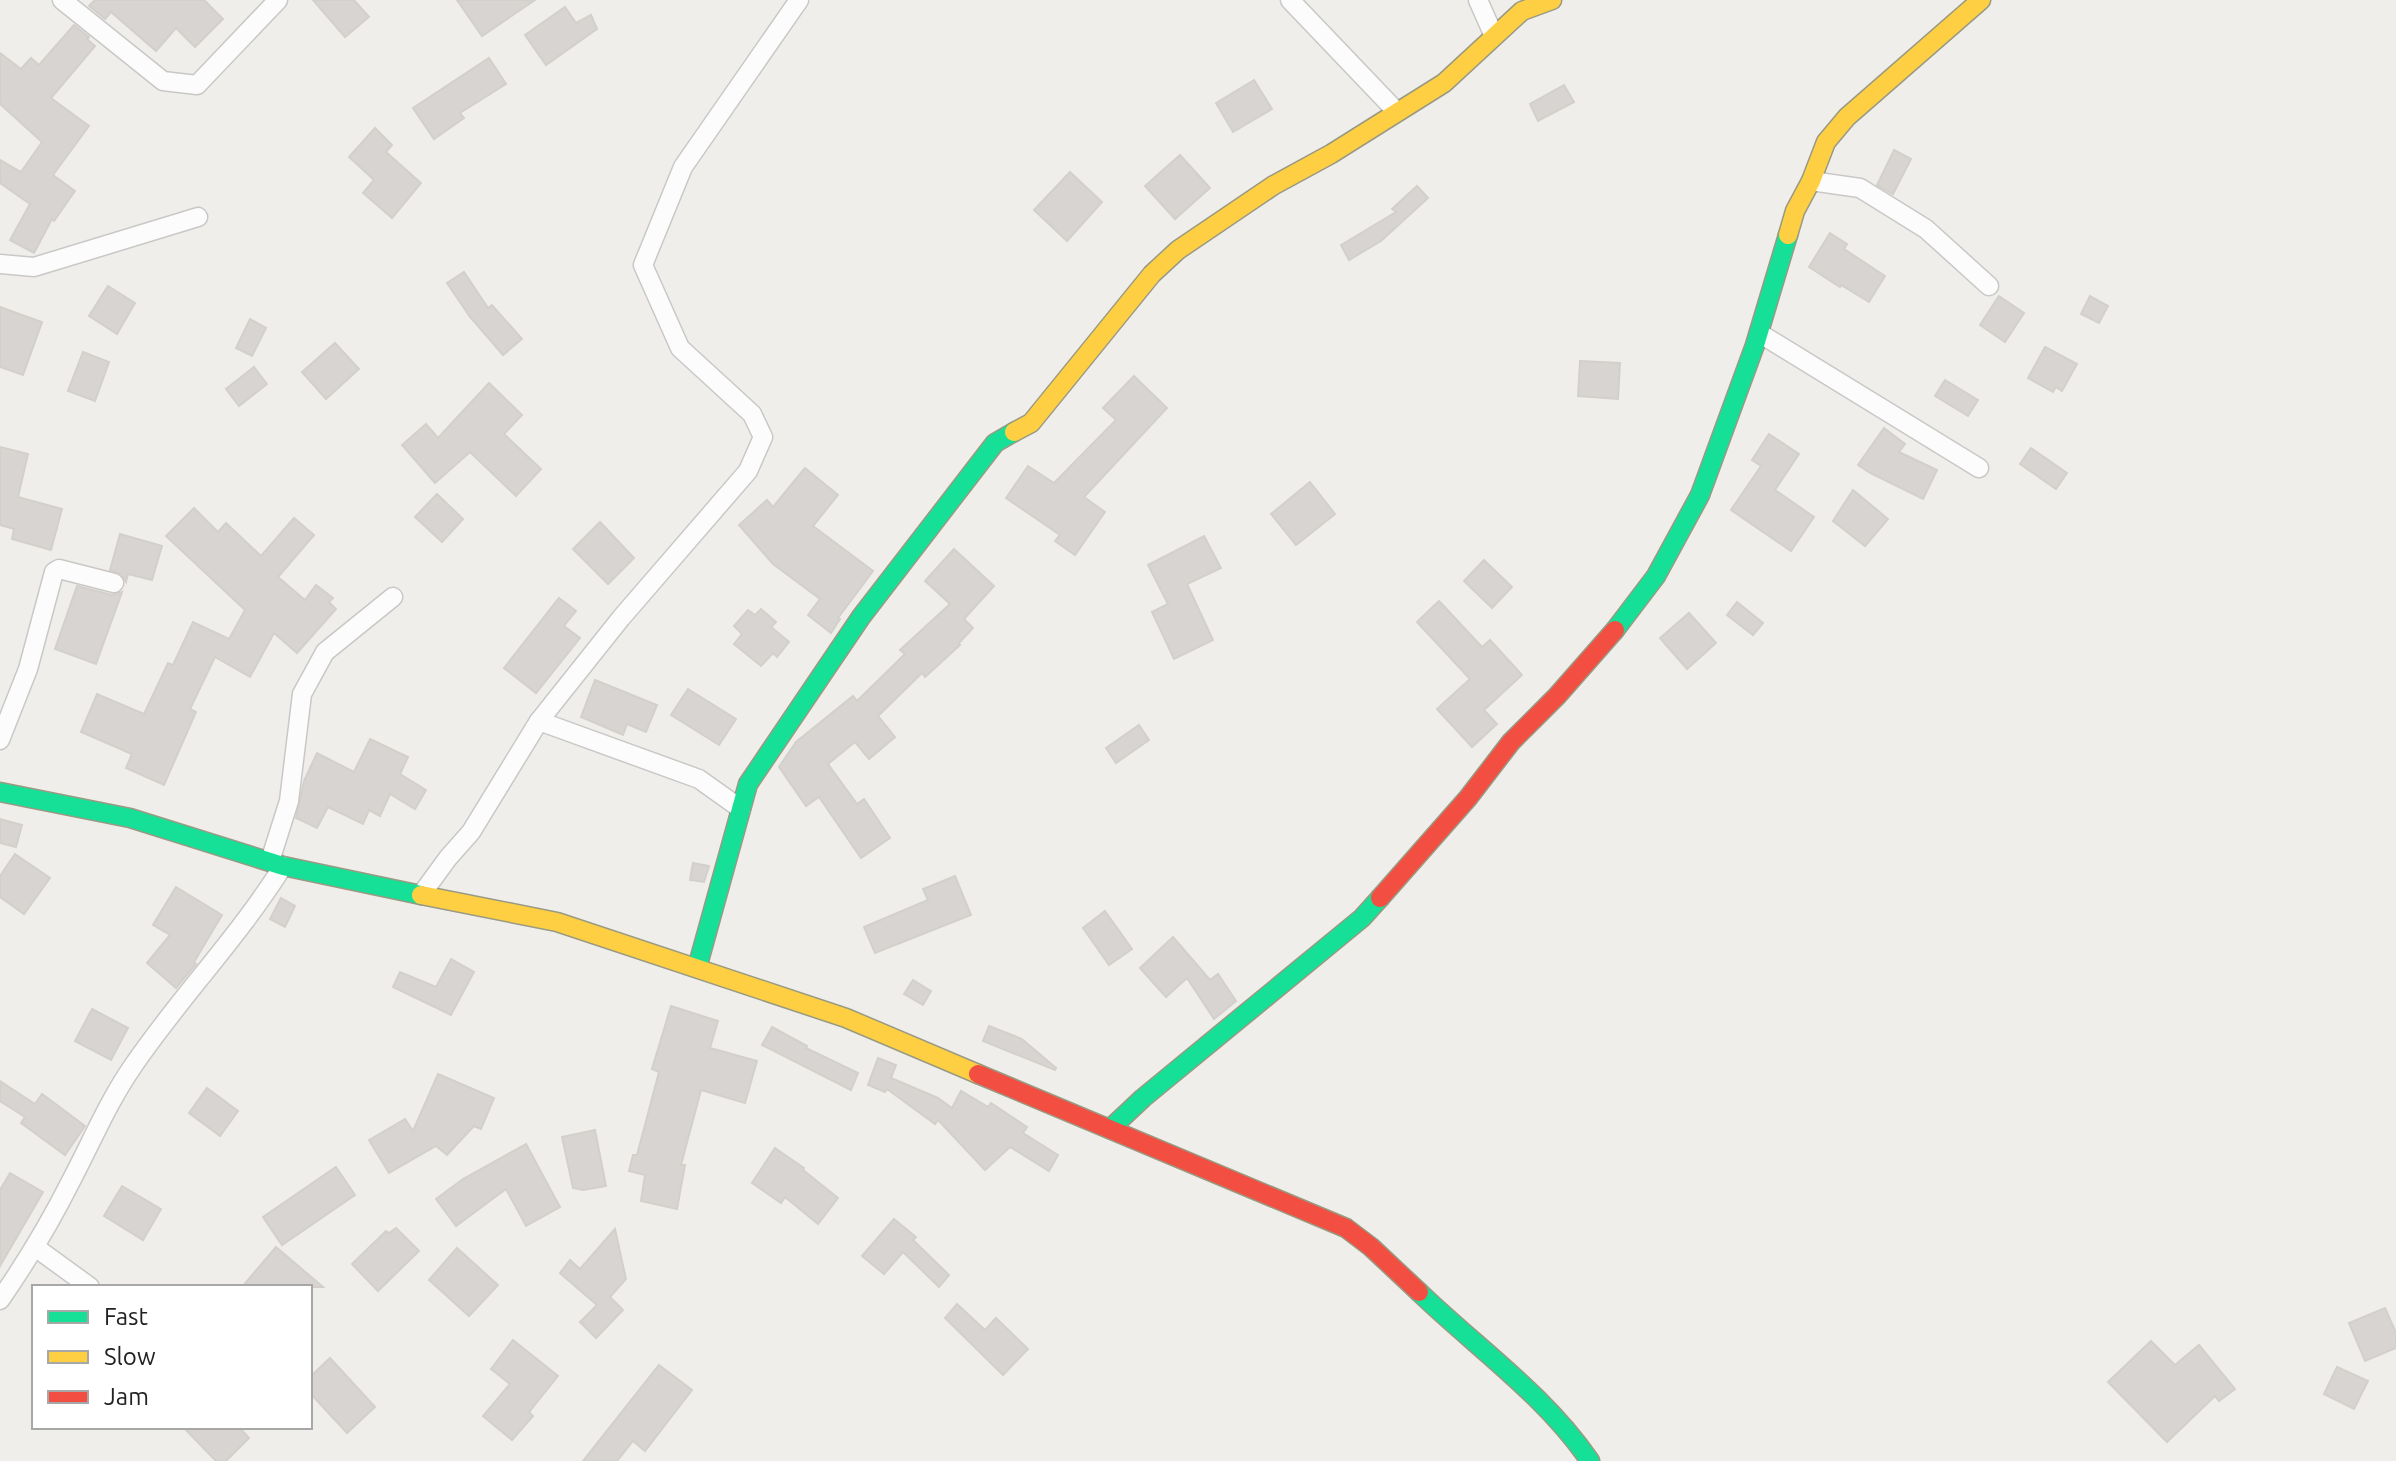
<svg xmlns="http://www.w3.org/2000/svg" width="2396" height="1461" viewBox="0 0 2396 1461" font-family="Ubuntu,sans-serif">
<rect width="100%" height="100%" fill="#f0eeeb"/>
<g fill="#d7d4d2" stroke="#d3d0cc" stroke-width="2">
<path d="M95 0H204L223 19 195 47 176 28 156 51 111 12 105 19 89 6Z"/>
<path d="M313 0H354L369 17 345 37Z"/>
<path d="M457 0H535L482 36Z"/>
<path d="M565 7 576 23 591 15 597 29 546 65 525 35Z"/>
<path d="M74 25 89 37 87 39 95 46 51 98 89 126 53 175 75 191 54 221 52 219 34 253 10 240 30 204 0 183V160L21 172 42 142 0 104V53L21 69 31 58 39 65Z"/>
<path d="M489 58 506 84 460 113 464 118 434 139 413 108Z"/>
<path d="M1254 80 1272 109 1233 132 1216 103Z"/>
<path d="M1564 85 1574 102 1538 121 1530 104Z"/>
<path d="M375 128 392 145 386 152 421 183 392 218 363 193 374 180 349 157Z"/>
<path d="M1894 150 1911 159 1893 194 1877 185Z"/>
<path d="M1180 155 1210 188 1175 219 1145 186Z"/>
<path d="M1070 172 1102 202 1067 241 1034 210Z"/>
<path d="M1417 186 1428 198 1381 241 1349 260 1341 245 1396 212 1392 209Z"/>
<path d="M1830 233 1847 244 1844 249 1885 276 1869 302 1841 285 1840 287 1809 267Z"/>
<path d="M464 272 488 308 492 305 522 339 503 355 470 317 447 283Z"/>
<path d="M108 286 135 303 117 334 89 316Z"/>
<path d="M1999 296 2024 313 2005 342 1980 325Z"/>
<path d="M2090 296 2108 306 2099 323 2081 314Z"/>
<path d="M0 307 42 322 23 375 0 367Z"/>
<path d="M250 319 266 328 252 356 236 348Z"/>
<path d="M335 343 359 369 326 399 302 372Z"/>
<path d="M2045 347 2077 364 2062 391 2056 387 2053 392 2028 378Z"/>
<path d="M83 352 109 362 95 401 68 391Z"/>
<path d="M1580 361 1620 363 1618 399 1578 396Z"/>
<path d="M254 367 267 384 239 406 226 389Z"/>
<path d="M1134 376 1167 408 1084 497 1105 512 1075 555 1055 541 1060 535 1006 498 1028 466 1054 483 1116 420 1103 408Z"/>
<path d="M1945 380 1978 400 1968 416 1935 396Z"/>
<path d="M489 383 522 415 504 434 541 469 516 496 470 452 435 483 402 445 426 424 438 438Z"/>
<path d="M1884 428 1905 444 1899 452 1937 470 1923 499 1870 473 1858 465Z"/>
<path d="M1769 434 1799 454 1775 490 1814 517 1791 551 1731 510 1761 466 1752 460Z"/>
<path d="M0 447 28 454 18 497 62 509 51 550 12 539 14 529 0 525Z"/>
<path d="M2031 448 2067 473 2056 489 2020 464Z"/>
<path d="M805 468 838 495 813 526 873 571 838 618 840 619 831 633 808 615 820 599 773 564 739 525 767 500 773 507Z"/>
<path d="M1310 482 1335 514 1296 545 1271 514Z"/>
<path d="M1853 490 1888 519 1865 546 1833 521Z"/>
<path d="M437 494 463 519 442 542 415 517Z"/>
<path d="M194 508 218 532 226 523 261 556 294 518 314 535 278 577 305 600 316 585 333 598 329 602 336 609 297 653 274 633 250 677 215 657 190 709 196 712 164 785 126 768 132 754 81 732 97 694 144 714 168 663 173 665 193 622 229 639 245 610 166 536Z"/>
<path d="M600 522 634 558 608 584 573 549Z"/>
<path d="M120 534 162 546 152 580 128 574 126 582 122 574 110 570Z"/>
<path d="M1204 536 1221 568 1187 584 1213 640 1174 659 1152 612 1168 604 1148 565Z"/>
<path d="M954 549 994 586 964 619 973 628 958 644 960 645 925 677 922 673 878 716 895 737 869 759 855 742 828 764 857 804 864 799 890 838 861 858 819 797 806 806 779 767 796 742 853 696 857 701 905 654 900 650 950 604 925 581Z"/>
<path d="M1484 560 1512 587 1492 608 1464 581Z"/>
<path d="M77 586 112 595 122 592 96 664 55 649Z"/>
<path d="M559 598 576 611 564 626 580 638 536 693 504 668Z"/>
<path d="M1439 601 1482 647 1490 640 1522 675 1484 710 1497 724 1472 747 1437 709 1470 679 1417 622Z"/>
<path d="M1737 602 1763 623 1753 635 1727 615Z"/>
<path d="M761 609 776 622 771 627 789 642 777 657 773 653 761 666 734 644 742 634 734 626 748 610 755 615Z"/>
<path d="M1689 613 1716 643 1687 669 1660 638Z"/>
<path d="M595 680 657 705 646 732 627 724 623 735 581 717Z"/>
<path d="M688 689 736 719 719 745 671 715Z"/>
<path d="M1139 725 1149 740 1116 763 1106 748Z"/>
<path d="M370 739 408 757 400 774 426 790 415 809 390 794 380 816 369 810 363 824 328 807 317 828 296 818 304 781 317 753 354 772Z"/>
<path d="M0 819 22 825 16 847 0 843Z"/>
<path d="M15 854 50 878 24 914 0 897V876Z"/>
<path d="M693 863 709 866 704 882 690 880Z"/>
<path d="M955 876 971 915 875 953 864 927 928 900 923 889Z"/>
<path d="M176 887 222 915 194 962 196 964 176 988 147 963 170 935 153 925Z"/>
<path d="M281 898 295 906 285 927 270 919Z"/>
<path d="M1105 911 1132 949 1109 965 1083 928Z"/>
<path d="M1173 937 1210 980 1218 974 1236 1001 1214 1019 1187 978 1166 997 1140 968Z"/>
<path d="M451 959 474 972 451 1015 393 987 400 972 436 987Z"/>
<path d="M913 980 931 991 923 1005 904 994Z"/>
<path d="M671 1006 718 1021 710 1048 757 1061 745 1103 701 1090 681 1165H685L677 1209 641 1201 645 1175 629 1171 633 1155H637L659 1072 652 1069Z"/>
<path d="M92 1009 128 1028 111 1060 75 1041Z"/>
<path d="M989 1026 1022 1039 1056 1068 1055 1070 983 1041Z"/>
<path d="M772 1027 807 1046 806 1048 858 1073 851 1090 762 1045Z"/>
<path d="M878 1058 896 1065 891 1078 938 1098 952 1108 961 1091 988 1107 991 1103 1027 1127 1023 1133 1058 1155 1049 1171 1010 1147 985 1170 938 1120 935 1124 887 1089 885 1092 868 1085Z"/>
<path d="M438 1074 494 1098 481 1129 474 1126 447 1155 436 1146 389 1173 369 1140 405 1119 413 1131Z"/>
<path d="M0 1081 35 1104 42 1094 85 1126 65 1155 21 1123 25 1117 0 1101Z"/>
<path d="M207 1088 238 1111 220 1136 189 1113Z"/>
<path d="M595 1130 606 1186 583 1190 573 1188 562 1137Z"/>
<path d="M526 1144 560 1207 526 1226 506 1189 456 1226 436 1199 463 1179Z"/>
<path d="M775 1148 804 1168 803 1170 838 1198 818 1224 785 1197 781 1203 752 1183Z"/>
<path d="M336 1167 355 1195 282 1245 263 1217Z"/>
<path d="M10 1173 43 1192 0 1266V1190Z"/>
<path d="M122 1186 161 1209 143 1240 104 1216Z"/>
<path d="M894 1219 916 1237 913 1240 949 1275 939 1287 903 1252 884 1274 862 1256Z"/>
<path d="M396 1228 419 1251 378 1291 352 1264 386 1231 389 1233Z"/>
<path d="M615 1229 626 1279 610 1297 623 1310 596 1338 580 1322 597 1305 560 1273 570 1260 580 1269Z"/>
<path d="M276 1247 323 1287H242Z"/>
<path d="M457 1248 498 1285 469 1316 429 1280Z"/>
<path d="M957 1304 985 1330 996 1318 1028 1349 1003 1375 945 1318Z"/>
<path d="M2385 1308 2396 1333V1348L2365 1361 2349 1323Z"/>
<path d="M513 1340 558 1376 529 1412 533 1416 512 1440 483 1416 510 1384 491 1369Z"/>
<path d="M2151 1341 2175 1365 2199 1345 2235 1389 2219 1401 2215 1396 2167 1442 2108 1382Z"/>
<path d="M330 1358 375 1407 347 1433 310 1393V1377Z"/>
<path d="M659 1365 692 1390 645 1451 633 1441 617 1461H583Z"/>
<path d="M2337 1367 2368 1381 2354 1409 2324 1394Z"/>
<path d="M183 1427H239L249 1438 226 1461H216Z"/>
</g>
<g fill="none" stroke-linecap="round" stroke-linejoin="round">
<g stroke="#c9c8c7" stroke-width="21">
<g id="street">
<path d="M62 0 163 81 197 85 278 0"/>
<path d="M1290 0 1397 112"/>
<path d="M1478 0 1494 36"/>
<path d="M1811 181 1860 188 1926 229 1989 286"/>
<path d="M0 264 34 267 198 217"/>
<path d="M1759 333 1979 468"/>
<path d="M539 721 699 779 741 809"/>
<path d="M0 740 28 669 54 572 59 569 114 583"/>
<path d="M270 861 289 801 302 694 325 652 393 597"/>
<path d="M421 895 448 858 471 832 539 721 621 618 748 471 763 437 752 414 680 348 643 265 683 167 799 0"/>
<path d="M35 1247 90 1287"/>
<path d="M0 1300C27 1261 51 1221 72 1179 92 1141 108 1102 133 1066 180 997 238 938 283 866"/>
</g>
</g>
<g stroke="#999a82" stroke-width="21">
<g id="fast">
<path d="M1615 630 1656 576 1700 495 1755 345 1788 235"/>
<path d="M0 792 130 818 283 866 421 895"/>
<path d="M697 968 748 784 861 617 995 443 1014 432"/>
<path d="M1110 1129 1143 1098 1362 918 1380 898"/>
<path d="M1419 1292C1477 1348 1544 1394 1590 1461"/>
</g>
</g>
<g stroke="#999a82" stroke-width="21">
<g id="slow">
<path d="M1788 235 1795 211 1811 181 1826 142 1847 117 1981 0"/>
<path d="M1014 432 1031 423 1152 274 1178 250 1274 185 1331 154 1444 83 1522 11 1552 0"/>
<path d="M421 895 557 922 846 1018 978 1074"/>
</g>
</g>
<g stroke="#999a82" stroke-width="21">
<g id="jam">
<path d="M1380 898 1468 798 1511 742 1557 696 1615 630"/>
<path d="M978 1074 1346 1228 1371 1247 1419 1292"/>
</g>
</g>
<use href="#street" stroke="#fdfcfc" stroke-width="18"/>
<use href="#fast" stroke="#16e098" stroke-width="18"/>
<use href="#slow" stroke="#ffcf43" stroke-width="18"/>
<use href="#jam" stroke="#f24e42" stroke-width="18"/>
</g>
<rect x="32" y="1285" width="280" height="144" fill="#ffffff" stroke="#a7a7a7" stroke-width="2"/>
<rect x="48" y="1311" width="40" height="12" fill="#16e098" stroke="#a7a7a7" stroke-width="2"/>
<text x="104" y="1325" font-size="24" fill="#222222">Fast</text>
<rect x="48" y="1351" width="40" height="12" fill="#ffcf43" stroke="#a7a7a7" stroke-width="2"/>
<text x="104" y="1365" font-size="24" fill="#222222">Slow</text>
<rect x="48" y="1391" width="40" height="12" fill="#f24e42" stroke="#a7a7a7" stroke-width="2"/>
<text x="104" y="1405" font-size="24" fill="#222222">Jam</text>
</svg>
